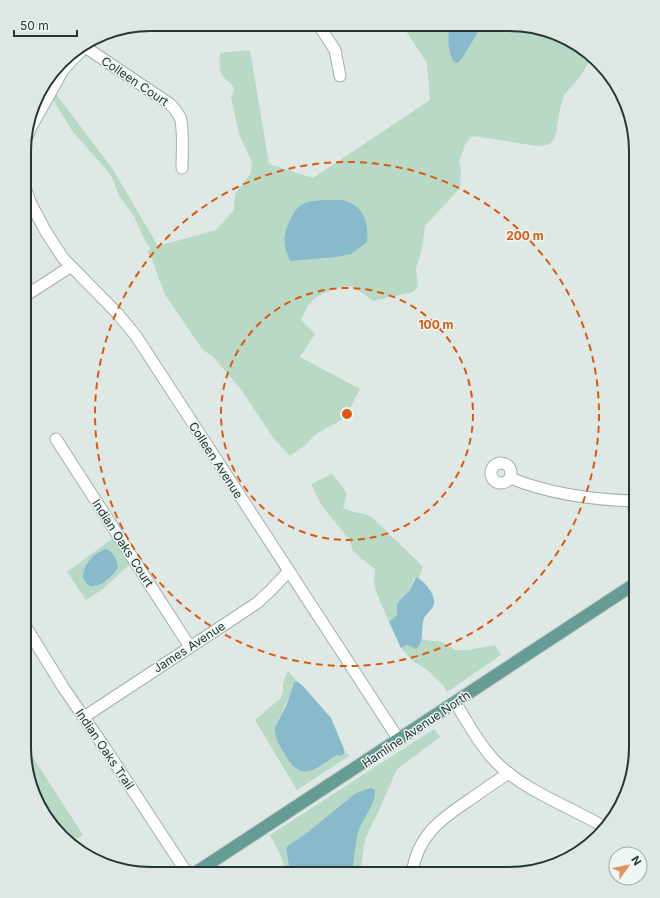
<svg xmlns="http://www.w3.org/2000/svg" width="660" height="898" viewBox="0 0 660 898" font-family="Inter,sans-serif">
<rect width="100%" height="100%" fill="#dee9e5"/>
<g fill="#b8d9c5" fill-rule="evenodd">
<path d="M402 25H449L448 40 461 60 477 34 481 25H526L580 45 591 59 580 77 564 95 559 113 556 135 551 143 547 145 537 146 474 136 469 139 465 145 459 162 461 171 460 188 425 226 422 248 416 269 418 287 413 292 373 301C367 297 360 290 352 287 343 284 318 294 312 301 307 306 304 313 301 320L315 334 300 357 360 389 345 418 316 434 304 446 290 456 274 439 240 388 212 356 203 350 165 295 152 259 147 251 151 249 145 241 134 216 119 196 111 175 73 132 53 100 56 94 112 168 158 246 216 230 234 210 235 194 251 173 252 162 239 134 231 97C240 84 226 83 221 73 219 67 220 58 220 53L250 50 269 164 313 178 430 100 427 63Z"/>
<path d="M332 474 343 487 347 494 343 508C353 514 362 511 373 518L423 567 419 578 416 577 414 578 410 590 399 601 397 605V615L389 622 377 594 374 583 375 569 362 559 353 551 349 539 322 506 311 484Z"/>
<path d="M626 507H636V532Z"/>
<path d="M113 538 130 564 103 589 86 600 67 572ZM104 550 101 583 91 586 86 566 95 556Z"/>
<path d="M421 639 432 641H440L455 650H468L495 645 501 655 447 692 443 685 426 669 413 661 401 648 407 645 416 648 418 647Z"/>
<path d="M288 671 298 682H294L292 686 290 695 275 727 322 764 337 755 340 756 344 754V749L349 756 297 790 255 720 281 698 283 691V683Z"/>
<path d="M434 729 440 737 397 769 380 808 365 839 360 874H352L357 833 364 818 308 832 286 847 290 873H284C285 860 276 847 270 835Z"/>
<path d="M24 743 83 835 71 843 37 804Z"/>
</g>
<g fill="#89bacb">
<path d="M449 25H481L477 34 461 60 457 63 454 62C447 50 448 39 449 25Z"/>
<path d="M342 200C364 205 369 223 367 242L351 254 336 257 290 261C282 244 283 233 292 216 295 211 298 206 305 203 316 199 331 200 342 200Z"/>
<path d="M107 549C114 554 118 560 118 568 113 576 100 588 90 586 87 585 85 581 83 578 82 566 95 551 107 549Z"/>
<path d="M416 577C424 580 436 595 434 604 432 611 424 614 423 622 421 631 424 643 416 649L407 645 401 648 389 622 397 615V605L399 601 410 590Z"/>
<path d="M294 682H298L303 686 331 718 344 749V754L340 756 337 755C313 770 301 784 284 753 279 745 274 736 275 727L287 704Z"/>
<path d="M371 788 375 790C377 802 361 821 358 833 355 845 354 861 352 874L290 873 286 847 308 832 356 793Z"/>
</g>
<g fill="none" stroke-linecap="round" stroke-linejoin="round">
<g stroke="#a2b0ac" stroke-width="13">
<g id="minor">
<path d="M318 24 335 50 340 76"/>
<path d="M85 47 170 104C174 108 177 112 180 117 184 128 182 155 182 168"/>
<path d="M25 142 31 127 63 70 73 59 90 42"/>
<path d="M25 187 30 202 46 232 63 258 118 314 136 336 399 740"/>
<path d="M25 296 70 267"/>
<path d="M56 439 190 647"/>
<circle cx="501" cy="473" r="10"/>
<path d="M510 478C550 494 593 500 636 501"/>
<path d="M24 624 63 687 105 748 187 873"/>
<path d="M455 702C468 723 481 748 499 765 529 793 569 806 604 827"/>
<path d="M84 717 257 603 271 590 289 571"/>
<path d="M412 874C417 837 439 820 468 801 482 791 495 782 509 773"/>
</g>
</g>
<g stroke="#bcc3c2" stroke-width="14">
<path id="major" d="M195 873 636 583"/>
</g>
<use href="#minor" stroke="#fff" stroke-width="11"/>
<use href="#major" stroke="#659c94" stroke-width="12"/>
</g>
<g fill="none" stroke="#de570e" stroke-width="2" stroke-dasharray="7 5">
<circle cx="347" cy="414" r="126"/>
<circle cx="347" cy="414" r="252"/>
</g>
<g text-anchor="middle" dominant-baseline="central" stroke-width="3" stroke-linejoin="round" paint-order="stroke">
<g font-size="12" fill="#213734" stroke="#eef6f3">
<text transform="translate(135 81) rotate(34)">Colleen Court</text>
<text transform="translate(216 460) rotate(57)">Colleen Avenue</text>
<text transform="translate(123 543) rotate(57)">Indian Oaks Court</text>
<text transform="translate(189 647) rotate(-33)">James Avenue</text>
<text transform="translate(416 729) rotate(-34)">Hamline Avenue North</text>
<text transform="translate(105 749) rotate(56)">Indian Oaks Trail</text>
</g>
</g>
<path d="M0 0H660V898H0ZM151 31H509A120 120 0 0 1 629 151V747A120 120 0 0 1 509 867H151A120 120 0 0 1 31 747V151A120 120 0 0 1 151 31Z" fill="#dee7e4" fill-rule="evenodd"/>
<path fill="none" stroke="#213734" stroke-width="2" d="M151 31H509A120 120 0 0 1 629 151V747A120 120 0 0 1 509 867H151A120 120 0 0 1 31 747V151A120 120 0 0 1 151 31Z"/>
<circle cx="347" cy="414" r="6" fill="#de570e" stroke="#eef6f3" stroke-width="2"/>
<g font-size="12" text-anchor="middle" font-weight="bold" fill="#de570e" stroke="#eef6f3" stroke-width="3" stroke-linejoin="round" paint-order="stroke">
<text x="525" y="240">200 m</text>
<text x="436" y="329">100 m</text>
</g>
<g transform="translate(628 866) rotate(57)"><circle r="19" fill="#eef6f3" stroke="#9caaa7"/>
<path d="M0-3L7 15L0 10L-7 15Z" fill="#e98e5d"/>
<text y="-6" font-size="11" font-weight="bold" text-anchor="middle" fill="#213734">N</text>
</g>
<path d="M14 30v6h63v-6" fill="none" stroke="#213734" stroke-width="2"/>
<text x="20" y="30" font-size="12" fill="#213734" stroke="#eef6f3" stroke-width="3" paint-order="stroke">50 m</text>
</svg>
